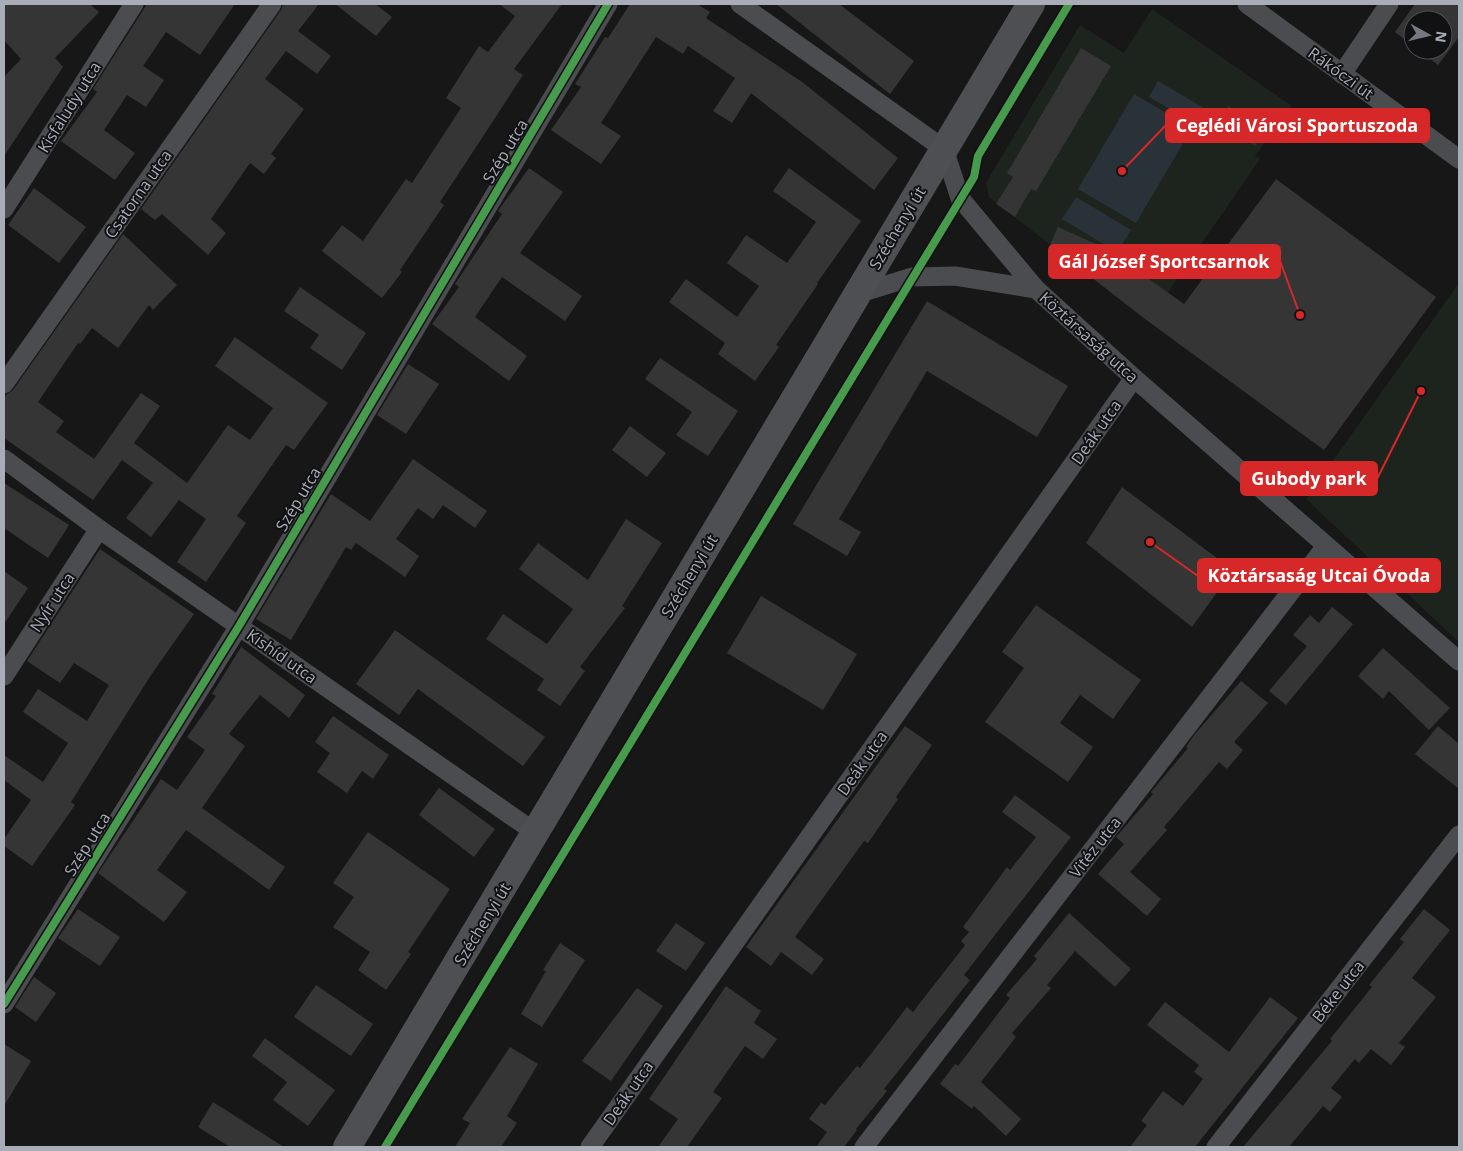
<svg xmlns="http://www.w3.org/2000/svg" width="1463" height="1151" viewBox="0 0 1463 1151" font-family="'Open Sans',sans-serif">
<rect width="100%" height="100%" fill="#171717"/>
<g fill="#1d241e">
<path d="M1152 9 1292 106 1255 156 1260 159 1148 321 989 197 986 183 1080 25 1124 53Z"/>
<path d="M1459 283V642L1306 499Z"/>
</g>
<g fill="#2a3239">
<path d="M1158 81 1204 108 1195 124 1149 97Z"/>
<path d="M1134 94 1192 128 1136 223 1078 189Z"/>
<path d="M1228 106 1265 129 1255 146 1218 123Z"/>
<path d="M1076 197 1131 230 1117 252 1062 219Z"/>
</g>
<g fill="#353536">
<path d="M4 4H90L99 12 55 58 63 67 4 156V77L21 59 4 40Z"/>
<path d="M147 4H235L200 55 166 32 143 66 164 80 146 107 127 95 104 130 135 153 115 180 61 141 97 92 93 89Z"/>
<path d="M283 4H319L298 31 331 56 317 74 286 51 265 79 304 109 271 154 276 158 264 174 250 163 211 219 226 233 208 255 162 214 155 220 141 209 281 10Z"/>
<path d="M335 4H375L392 17 376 36Z"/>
<path d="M499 4H562L514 69 523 75 440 202 444 205 400 270 402 272 382 298 322 251 342 225 363 241 406 179 412 183 461 108 446 98 479 46 488 52 515 16Z"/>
<path d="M630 4H697L710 12 706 18 802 82 898 158 874 190 751 93 732 123 713 111 735 78 688 46 683 54 656 37 601 123 621 136 601 164 551 130 581 87 575 84 605 37 608 38Z"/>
<path d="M776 4H839L914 61 890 94Z"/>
<path d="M1415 4H1459V37L1438 65 1419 50H1443V20H1413V46L1395 32Z"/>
<path d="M1081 48 1111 66 1036 191 1031 189 1015 217 996 204 1013 177 1007 173Z"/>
<path d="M529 168 563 192 520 253 582 296 565 321 502 277 475 317 527 356 509 381 432 324 459 287 455 284 502 214 498 211Z"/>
<path d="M789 168 861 221 817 283 818 284 776 345 779 347 755 381 718 354 725 343 669 302 686 279 737 317 759 286 727 263 746 235 787 263 816 222 773 191Z"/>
<path d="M1276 179 1436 297 1324 450 1145 319 1050 245 1058 227 1105 248 1184 304Z"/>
<path d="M34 188 86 227 59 263 8 225Z"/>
<path d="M123 234 177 285 153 310 149 305 118 348 92 328 80 344 78 343 38 402 64 421 56 432 94 459 141 393 160 406 134 443 187 483 228 425 250 440 273 408 215 366 235 337 328 403 294 450 286 445 237 516 246 523 206 582 177 562 206 519 179 500 151 537 126 518 153 483 122 460 93 500 4 438V396L13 390Z"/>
<path d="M300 287 366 333 342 370 310 348 319 335 284 311Z"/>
<path d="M927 301 1068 386 1037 437 927 371 839 519 861 532 847 556 793 524Z"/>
<path d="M660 358 738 411 708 456 676 435 692 412 645 379Z"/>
<path d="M408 364 439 384 406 434 377 415Z"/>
<path d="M630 426 666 453 647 477 612 450Z"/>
<path d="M413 459 487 511 475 528 443 505 433 519 418 508 396 539 419 556 405 577 356 543 351 550 346 547 291 640 256 619 331 494 370 521Z"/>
<path d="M4 483 69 525 48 558 4 528Z"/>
<path d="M1122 487 1233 570 1192 627 1086 543Z"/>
<path d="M626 519 662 543 622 606 625 608 580 667 585 671 560 706 537 690 544 679 486 639 503 614 547 644 573 609 519 569 538 543 588 580Z"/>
<path d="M100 549 194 614 151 675 71 802 75 805 32 866 4 846V839L31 800 4 780V755L43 782 68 743 23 712 38 689 87 721 109 685 74 663 60 683 27 661Z"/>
<path d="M4 571 28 588 4 624Z"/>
<path d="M761 596 857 654 823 710 727 653Z"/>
<path d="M1036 605 1141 680 1113 719 1080 695 1060 723 1093 747 1068 782 985 722 1024 668 1002 652Z"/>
<path d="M1332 607 1353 624 1286 705 1269 691 1307 646 1293 635 1310 615 1319 623Z"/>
<path d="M395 630 545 737 523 766 418 689 399 715 356 684Z"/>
<path d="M241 647 305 695 289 718 260 695 229 734 245 746 202 808 285 867 269 890 186 830 157 870 187 892 164 922 98 873 161 779 177 790 205 750 187 737 216 696 212 694Z"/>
<path d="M1383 648 1450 708 1429 730 1389 691 1383 699 1358 676Z"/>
<path d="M1241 681 1268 703 1234 742 1243 750 1227 769 1219 762 1164 827 1167 830 1130 872 1161 899 1147 916 1098 874 1124 844 1116 837 1153 794 1151 792 1188 748 1186 747 1195 734Z"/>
<path d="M333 716 389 755 373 779 362 771 347 793 317 772 330 753 315 742Z"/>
<path d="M905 726 932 745 896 797 898 799 868 843 864 841 795 937 824 959 812 975 781 952 771 966 746 947Z"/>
<path d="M1438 726 1459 744V789L1415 754Z"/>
<path d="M439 788 495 829 474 857 419 815Z"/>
<path d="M1015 795 1071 837 964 975 970 980 884 1089 887 1091 856 1129 857 1130 844 1147H816L827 1132 809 1119 821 1103 825 1105 857 1066 860 1068 907 1007 913 1012 965 945 961 941 969 932 963 927 1007 867 1010 870 1036 837 1002 812Z"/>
<path d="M368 832 450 889 408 952 411 954 386 990 358 970 370 952 333 927 354 897 333 883Z"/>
<path d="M78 909 120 937 100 966 58 938Z"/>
<path d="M1424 909 1450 930 1412 978 1436 997 1399 1043 1405 1047 1391 1065 1371 1049 1359 1063 1355 1059 1331 1088 1342 1097 1330 1112 1323 1106 1289 1147H1243L1332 1041 1330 1039 1372 987 1369 985 1404 942 1400 939Z"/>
<path d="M1069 913 1131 969 1115 987 1075 951 1047 985 1051 988 1012 1033 1016 1037 981 1082 1021 1119 1006 1136 974 1106 972 1109 940 1084 955 1064 958 1066 1010 998 1006 995 1037 959 1034 956Z"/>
<path d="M676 923 705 943 686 971 656 951Z"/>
<path d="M560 943 585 960 542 1027 521 1014 546 971 543 970Z"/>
<path d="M34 977 56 993 36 1022 15 1007Z"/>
<path d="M316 985 373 1024 351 1056 294 1017Z"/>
<path d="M726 986 761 1011 754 1023 777 1039 763 1059 745 1046 713 1092 722 1098 687 1147H658L678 1119 649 1099Z"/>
<path d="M637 988 663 1006 611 1081 582 1061Z"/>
<path d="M1270 997 1298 1018 1195 1147H1130L1147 1125 1141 1121 1163 1091 1183 1106 1203 1079 1194 1072 1199 1065 1147 1025 1165 1002 1229 1052Z"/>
<path d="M265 1038 335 1090 308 1126 273 1100 287 1082 252 1056Z"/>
<path d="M4 1044 31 1061 4 1106Z"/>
<path d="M510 1047 538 1064 507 1116 517 1123 501 1147H455L470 1123 462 1119Z"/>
<path d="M213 1102 284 1147H230L198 1127Z"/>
</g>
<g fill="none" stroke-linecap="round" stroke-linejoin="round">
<g stroke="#4b4c50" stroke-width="19">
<path d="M740 4 944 149 960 198 1036 289 1134 378 1459 661"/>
<path d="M1247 4 1459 159"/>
<path d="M1342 74 1389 4"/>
<path d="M4 209 134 4"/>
<path d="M857 294 912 277 955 276 1036 289"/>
<path d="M4 384 272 4"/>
<path d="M4 459 99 529 536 833"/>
<path d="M4 676 99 529"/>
<path d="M4 1004 239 626 608 4"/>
<path d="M590 1147 1134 378"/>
<path d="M864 1147 1326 546"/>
<path d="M1216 1147 1459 835"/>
</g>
<path stroke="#4d4f52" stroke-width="28" d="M347 1147 1031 4"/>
<g stroke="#111113" stroke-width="11">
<g id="cycleway">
<path d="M4 1004 239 626 608 4"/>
<path d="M385 1147 974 177 978 156 1069 4"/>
</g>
</g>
<use href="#cycleway" stroke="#469c4c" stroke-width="8"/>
</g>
<g text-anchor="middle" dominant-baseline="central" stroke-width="4" stroke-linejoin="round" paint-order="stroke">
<g font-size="16" fill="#a8adb8" stroke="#111113">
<text transform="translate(1341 73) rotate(36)">Rákóczi út</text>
<text transform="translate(69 107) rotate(-58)">Kisfaludy utca</text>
<text transform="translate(505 151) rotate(-59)">Szép utca</text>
<text transform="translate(138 194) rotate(-55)">Csatorna utca</text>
<text transform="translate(897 228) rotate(-59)">Széchenyi út</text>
<text transform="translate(1089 337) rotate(42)">Köztársaság utca</text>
<text transform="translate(1096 432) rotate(-55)">Deák utca</text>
<text transform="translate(298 499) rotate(-59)">Szép utca</text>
<text transform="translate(689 576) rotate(-59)">Széchenyi út</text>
<text transform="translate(52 602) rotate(-57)">Nyír utca</text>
<text transform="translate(282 656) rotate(35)">Kishíd utca</text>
<text transform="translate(862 763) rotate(-55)">Deák utca</text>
<text transform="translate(87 844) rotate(-58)">Szép utca</text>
<text transform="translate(1095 847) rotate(-52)">Vitéz utca</text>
<text transform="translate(482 924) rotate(-59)">Széchenyi út</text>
<text transform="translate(1338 991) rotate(-52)">Béke utca</text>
<text transform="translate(628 1093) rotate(-55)">Deák utca</text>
</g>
</g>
<path fill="none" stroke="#d62828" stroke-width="2" d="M1122 171L1166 125M1300 315L1280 261M1421 391L1377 479M1150 542L1198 576"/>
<g fill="#d62828" stroke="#111113" stroke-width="2">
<circle cx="1122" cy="171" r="5"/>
<circle cx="1300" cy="315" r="5"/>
<circle cx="1421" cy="391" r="5"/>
<circle cx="1150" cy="542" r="5"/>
</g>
<g fill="#d62828" stroke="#d62828" stroke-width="2">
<rect x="1166" y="109" width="263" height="33" rx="5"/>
<rect x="1049" y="245" width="231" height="33" rx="5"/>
<rect x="1241" y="462" width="136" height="33" rx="5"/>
<rect x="1198" y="559" width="242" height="33" rx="5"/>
</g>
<g font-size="18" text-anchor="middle" font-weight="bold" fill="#fff">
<text x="1297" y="132">Ceglédi Városi Sportuszoda</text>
<text x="1164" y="268">Gál József Sportcsarnok</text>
<text x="1309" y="485">Gubody park</text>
<text x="1319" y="582">Köztársaság Utcai Óvoda</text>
</g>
<rect width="1463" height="1151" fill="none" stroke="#a8adb8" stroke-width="10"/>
<g transform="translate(1428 35) rotate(98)"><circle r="24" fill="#111113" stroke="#4d4f55"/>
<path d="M0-4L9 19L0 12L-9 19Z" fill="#757880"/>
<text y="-8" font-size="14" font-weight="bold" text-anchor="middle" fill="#a8adb8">N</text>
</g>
</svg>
